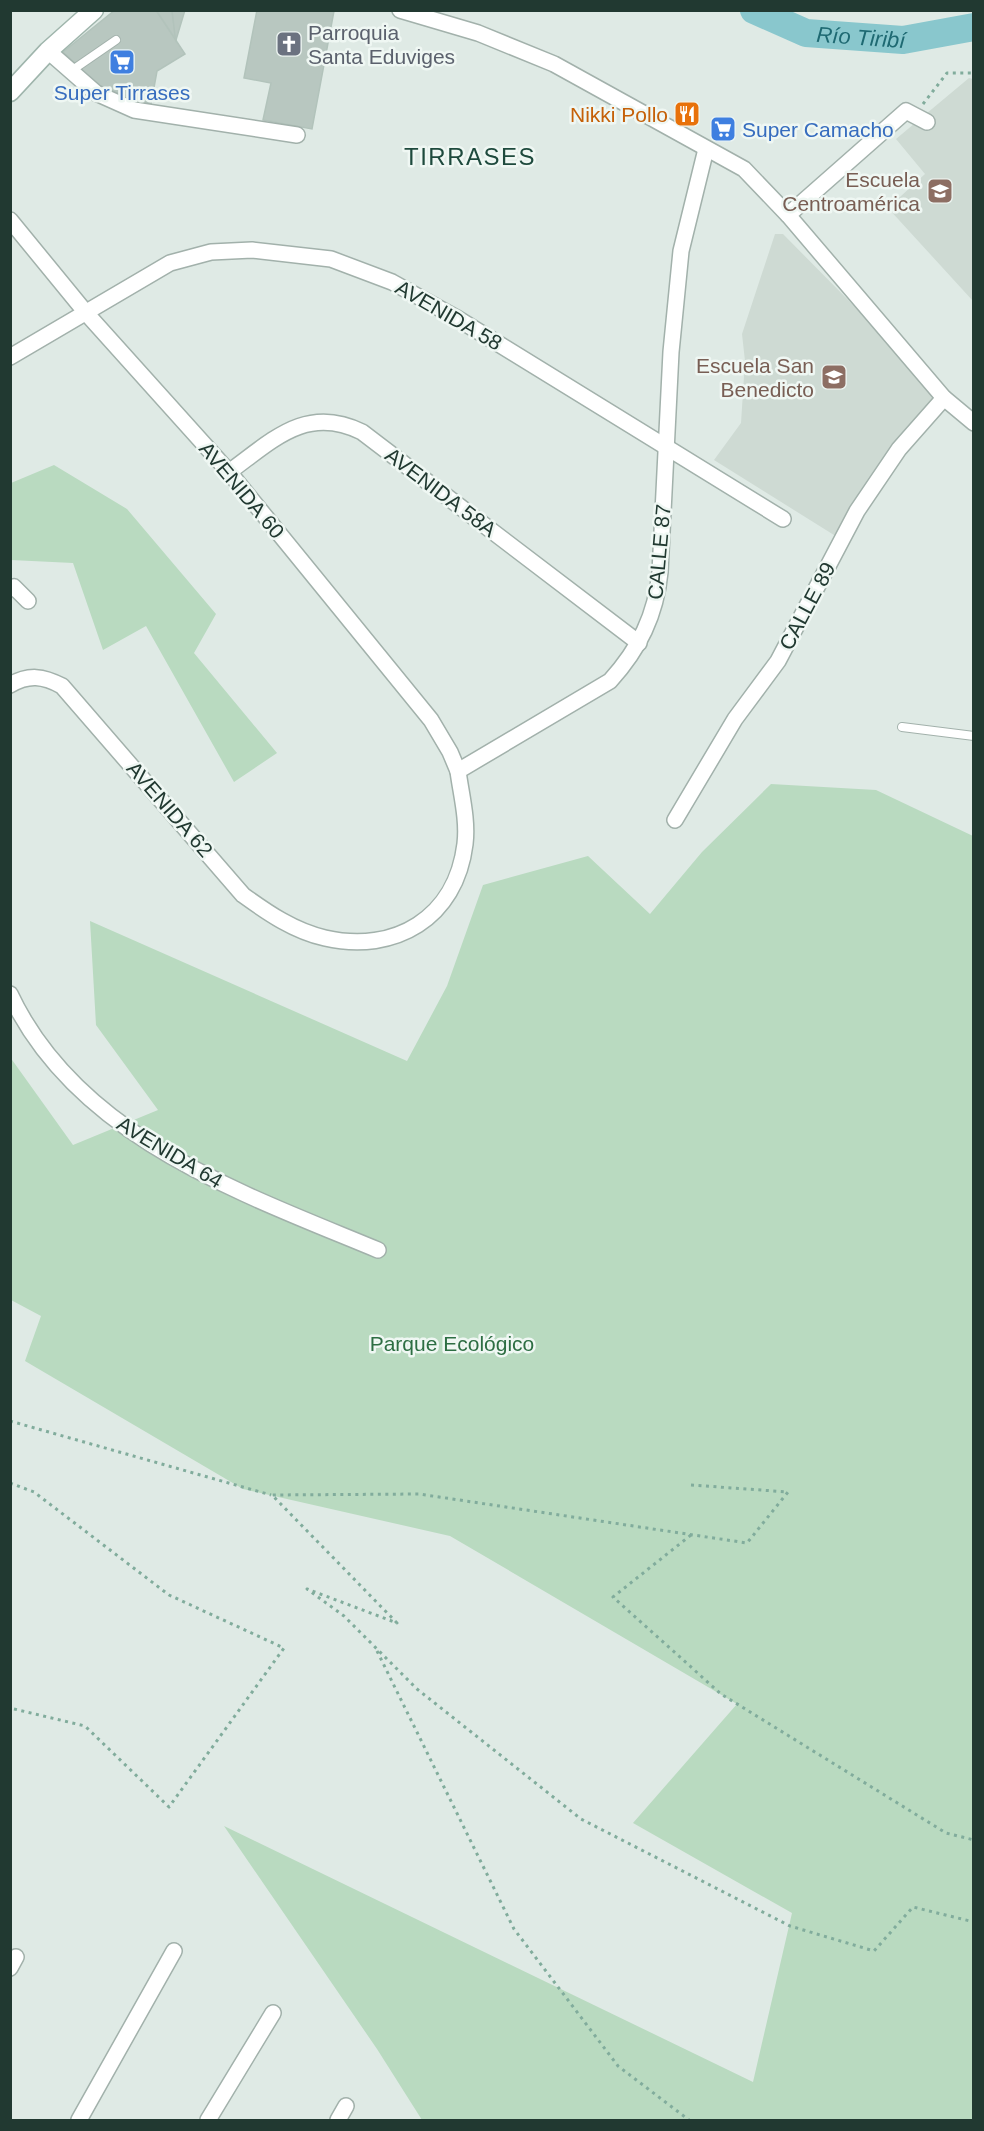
<svg xmlns="http://www.w3.org/2000/svg" width="984" height="2131" viewBox="0 0 984 2131" font-family="Helvetica,sans-serif">
<rect width="100%" height="100%" fill="#dfeae5"/>
<g fill="#cedad3">
<path d="M969 78 973 79V301L888 208 925 174 896 139Z"/>
<path d="M775 234H783L940 393 842 540 714 460 741 423 745 361 742 334Z"/>
</g>
<g fill="#b9dac0">
<path d="M54 465 127 509 216 614 194 653 277 753 234 782 146 626 103 650 73 563 11 560V483Z"/>
<path d="M771 784 876 790 973 836V2120H422L377 2049 224 1826 753 2082 792 1913 633 1823 737 1704 450 1536 243 1489 25 1361 41 1316 11 1300 10 1057 73 1145 158 1110 96 1025 90 921 407 1061 447 986 483 885 588 856 650 914 702 852Z"/>
</g>
<g fill="none" stroke-linecap="round" stroke-linejoin="round">
<path stroke="#89c7cd" stroke-width="28" id="s1" d="M754 10 806 33 903 40 974 27"/>
</g>
<g fill="#b8c7c0" stroke="#b2c3bb" stroke-width="1.5">
<path d="M115 10H156L185 54 157 71 151 104 98 86 63 52Z"/>
<path d="M156 10H172L176 40Z"/>
<path d="M172 10H185L176 40 175 36Z"/>
<path d="M257 10 334 11 312 129 263 120 271 83 244 78Z"/>
</g>
<g fill="none" stroke-linecap="round" stroke-linejoin="round">
<g stroke="#a2b1ab" stroke-width="10">
<g id="lane">
<path d="M71 71 116 40"/>
<path d="M902 727 974 736"/>
</g>
</g>
<g stroke="#a2b1ab" stroke-width="18">
<g id="street">
<path d="M400 10 478 33 554 64 744 169 788 215 944 398 974 423"/>
<path d="M48 51 96 93 134 110 297 135"/>
<path d="M788 215 906 111 927 122"/>
<path d="M10 220 87 314 229 472 431 720 450 752 458 771"/>
<path d="M10 357 170 263 211 252 252 250 331 259 392 282 455 317 783 519"/>
<path d="M229 472C272 441 306 404 362 432L639 643"/>
<path d="M10 589 14 587 28 601"/>
<path d="M10 685C29 674 43 676 62 686L243 895C268 913 294 931 325 938 395 954 456 918 465 844 468 820 461 794 458 771L610 681C639 649 656 615 660 572L671 352 681 251 706 149"/>
<path d="M675 820 735 719 778 661 857 511 899 449 944 398"/>
<path d="M10 994C77 1137 241 1193 378 1250"/>
<path d="M10 1968 16 1957"/>
<path d="M79 2120 174 1951"/>
<path d="M208 2120 273 2013"/>
<path d="M338 2120 346 2106"/>
</g>
</g>
<g stroke="#9fb5ac" stroke-width="21">
<path id="secondary" d="M10 92 48 51 94 10"/>
</g>
<g stroke="#81ac9c" stroke-width="3" stroke-dasharray="3 4.5" stroke-linecap="butt">
<path d="M923 104 947 73H974"/>
<path d="M10 1421 271 1495"/>
<path d="M10 1483 34 1492 169 1595 284 1648 169 1807 85 1726 10 1708"/>
<path d="M691 1485 788 1492 747 1543 419 1494 272 1495 397 1623 307 1589 344 1616 417 1689 581 1819 790 1926 874 1951 913 1907 974 1922"/>
<path d="M691 1535 613 1597 721 1694 946 1833 974 1840"/>
<path d="M377 1651 514 1929 618 2066 689 2120"/>
</g>
<use href="#lane" stroke="#fff" stroke-width="8"/>
<use href="#street" stroke="#fff" stroke-width="15"/>
<use href="#secondary" stroke="#fff" stroke-width="18"/>
</g>
<defs>
<g id="church-square" transform="scale(1.35)"><rect x="-9" y="-9" width="18" height="18" rx="4" fill="#6b7280" stroke="#eff7f3"/><path d="M-1.2-6h2.4v3.5h3.3v2.4h-3.3V6h-2.4V-.1h-3.3v-2.4h3.3Z" fill="#fff"/></g>
<g id="supermarket-square" transform="scale(1.35)"><rect x="-9" y="-9" width="18" height="18" rx="4" fill="#3f7fe0" stroke="#eff7f3"/><path d="M-6-5.5h2.5l.6 2H6L4.5 2H-2.5L-4.4-4H-6ZM-1.5 3.2a1.3 1.3 0 1 0 .1 0ZM3 3.2a1.3 1.3 0 1 0 .1 0Z" fill="#fff"/></g>
<g id="restaurant-square" transform="scale(1.35)"><rect x="-9" y="-9" width="18" height="18" rx="4" fill="#e8710a" stroke="#eff7f3"/><path d="M-5-6h1v4h1v-4h1v4h1v-4h1v5L-1.5 .5V6h-2V.5L-5-1ZM5-6V6H3V1.5H1.5Q1.5-4 5-6Z" fill="#fff"/></g>
<g id="school-square" transform="scale(1.35)"><rect x="-9" y="-9" width="18" height="18" rx="4" fill="#8d6e63" stroke="#eff7f3"/><path d="M0-5L7-2L0 1L-7-2ZM-4 1L0 2.5L4 1V4Q0 6-4 4Z" fill="#fff"/></g>
</defs>
<g fill-rule="evenodd">
<use href="#church-square" x="289" y="44"/>
<use href="#supermarket-square" x="122" y="62"/>
<use href="#restaurant-square" x="687" y="114"/>
<use href="#supermarket-square" x="723" y="129"/>
<use href="#school-square" x="940" y="191"/>
<use href="#school-square" x="834" y="377"/>
</g>
<g text-anchor="middle" dominant-baseline="central" stroke-width="5" stroke-linejoin="round" paint-order="stroke">
<g font-size="21" fill="#5b616d" stroke="#eff7f3" text-anchor="start">
<text x="308" y="32">Parroquia<tspan x="308" dy="24">Santa Eduviges</tspan></text>
</g>
<g font-size="21" fill="#366cbe" stroke="#eff7f3">
<text x="122" y="92">Super Tirrases</text>
<text x="742" y="129" text-anchor="start">Super Camacho</text>
</g>
<g font-size="21" fill="#c56008" stroke="#eff7f3" text-anchor="end">
<text x="668" y="114">Nikki Pollo</text>
</g>
<g font-size="21" fill="#785e54" stroke="#eff7f3" text-anchor="end">
<text x="920" y="179">Escuela<tspan x="920" dy="24">Centroamérica</tspan></text>
<text x="814" y="365">Escuela San<tspan x="814" dy="24">Benedicto</tspan></text>
</g>
<g font-size="21" fill="#213931" stroke="#eff7f3">
<text transform="translate(449 315) rotate(30)">AVENIDA 58</text>
<text transform="translate(242 490) rotate(50)">AVENIDA 60</text>
<text transform="translate(441 492) rotate(37)">AVENIDA 58A</text>
<text transform="translate(659 552) rotate(-85)">CALLE 87</text>
<text transform="translate(807 606) rotate(-62)">CALLE 89</text>
<text transform="translate(170 809) rotate(49)">AVENIDA 62</text>
<text transform="translate(170 1152) rotate(31)">AVENIDA 64</text>
</g>
<g font-size="21" fill="#2d6e43" stroke="#eff7f3">
<text x="452" y="1343">Parque Ecológico</text>
</g>
<g font-size="22" font-style="italic" fill="#1e6972" stroke="#eff7f3">
<text stroke="none"><textPath href="#s1" startOffset="112">Río Tiribí</textPath></text>
</g>
<g font-size="24" letter-spacing="1.5" fill="#1e4a3d" stroke="#eff7f3">
<text x="470" y="156">TIRRASES</text>
</g>
</g>
<rect width="984" height="2131" fill="none" stroke="#213931" stroke-width="24"/>
</svg>
